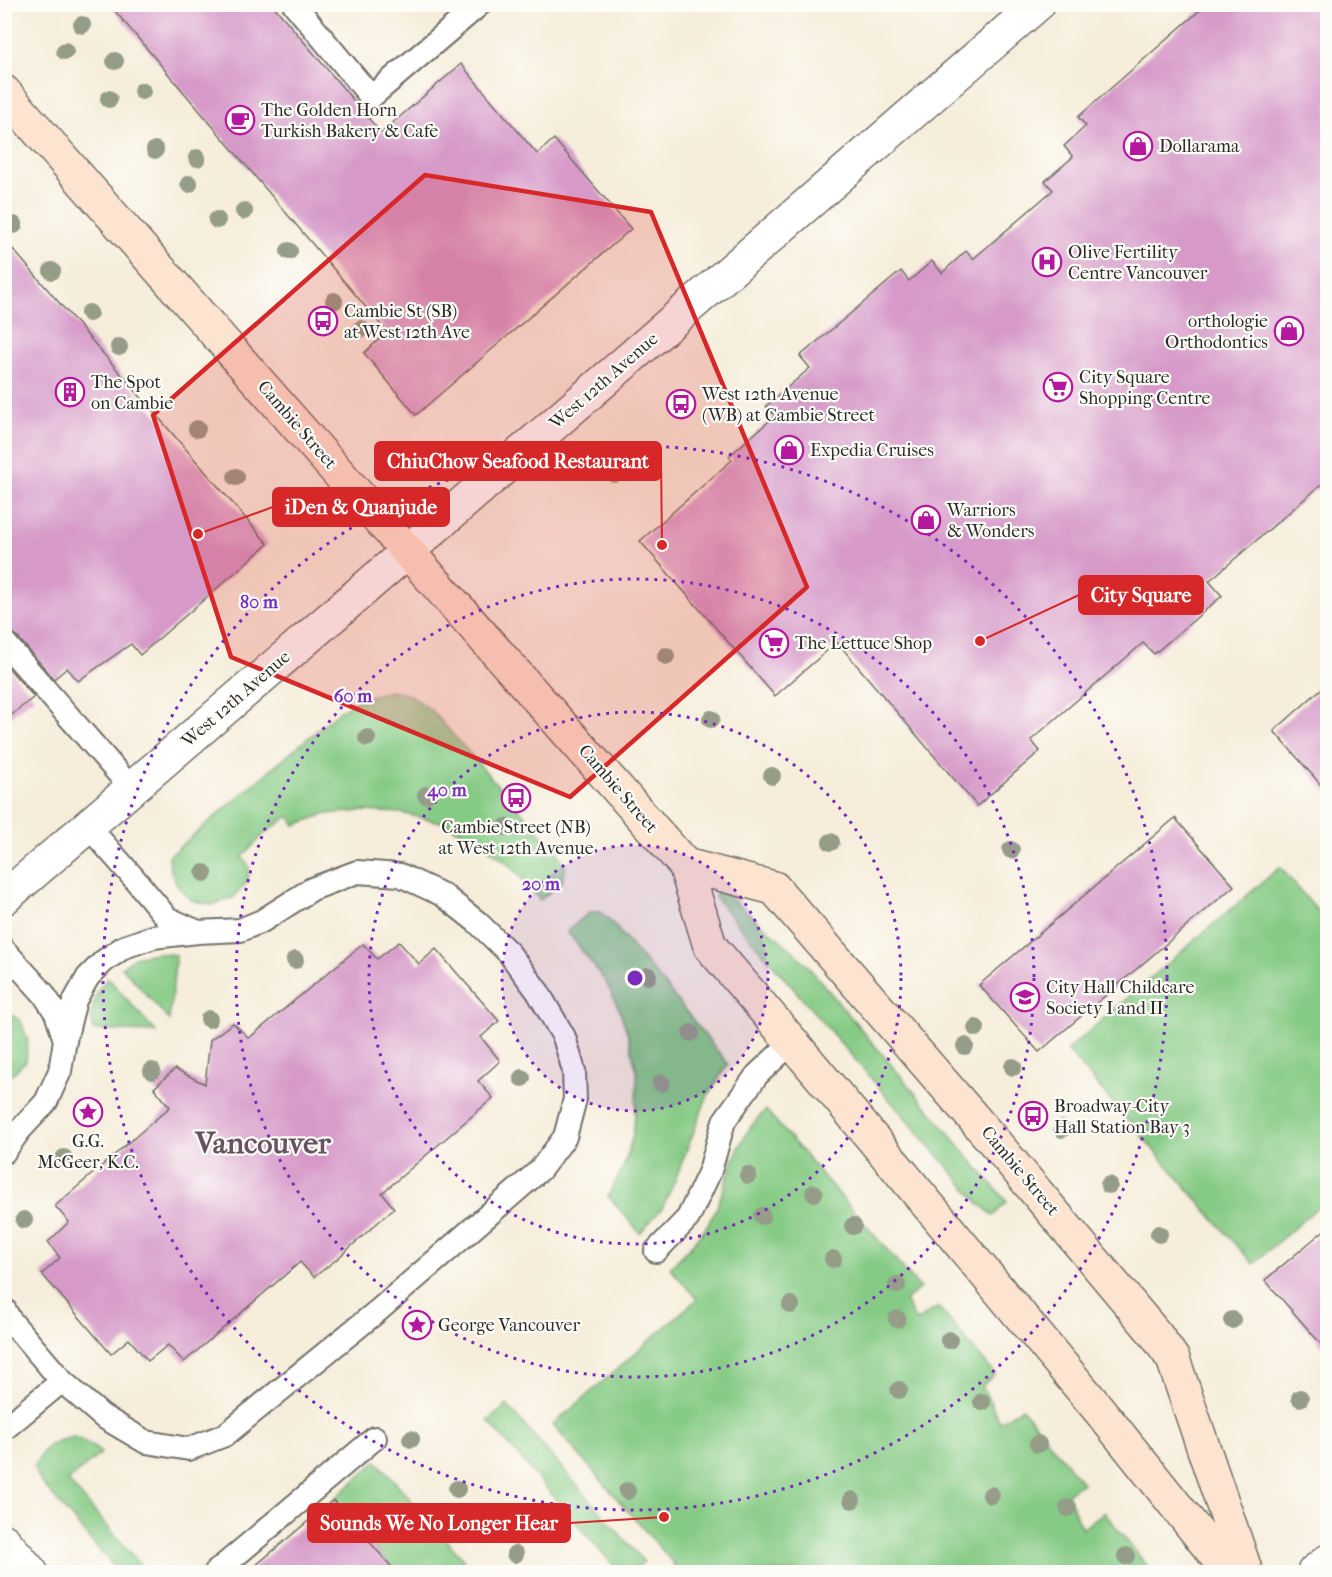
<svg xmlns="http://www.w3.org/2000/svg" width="1332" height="1577" viewBox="0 0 1332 1577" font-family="'IM FELL French Canon',serif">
<rect width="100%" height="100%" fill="#fdfcf7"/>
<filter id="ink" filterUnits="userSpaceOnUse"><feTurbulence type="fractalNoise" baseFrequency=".0167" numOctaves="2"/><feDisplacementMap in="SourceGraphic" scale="12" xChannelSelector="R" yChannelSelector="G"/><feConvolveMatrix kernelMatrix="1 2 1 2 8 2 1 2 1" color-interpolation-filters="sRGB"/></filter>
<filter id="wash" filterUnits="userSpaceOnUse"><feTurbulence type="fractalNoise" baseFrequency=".008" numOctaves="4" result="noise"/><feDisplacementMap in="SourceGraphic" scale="24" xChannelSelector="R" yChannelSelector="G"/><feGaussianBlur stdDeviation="1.35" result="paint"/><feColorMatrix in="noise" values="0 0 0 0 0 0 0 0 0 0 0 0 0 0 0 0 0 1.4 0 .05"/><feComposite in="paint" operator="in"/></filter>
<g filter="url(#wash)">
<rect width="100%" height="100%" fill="#f6edda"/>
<g fill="#86cb85" stroke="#587b58" stroke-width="1.5">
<path d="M390 691 410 695 432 711 556 851 566 867 562 882 540 900 511 866 477 840 444 823 401 813 363 811 325 814 295 825 289 816 263 835 242 857 249 867 248 881 234 897 212 905 191 900 177 885 170 868 169 856 341 710 362 698Z"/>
<path d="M1280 867 1327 922V1199L1253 1264 1067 1050Z"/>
<path d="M721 890 792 950 806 964 1007 1202 993 1216 979 1203 716 899 715 895 717 892Z"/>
<path d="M590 912H600L608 918 667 988 728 1064 707 1097 674 1183 662 1208 640 1233 608 1196 623 1168 633 1135 636 1105 637 1073 629 1038 620 1011 606 982 567 931Z"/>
<path d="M157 953 176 955 169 1020 122 967 134 957Z"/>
<path d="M108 978 156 1032 93 1030 91 1014 98 990Z"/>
<path d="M5 1011 21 1021 28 1041 26 1061 11 1075 5 1077Z"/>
<path d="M766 1110 920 1288 905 1301 916 1321 938 1307 995 1374 982 1386 1000 1422 1022 1408 1082 1483 1067 1494 1082 1529 1104 1512 1152 1572H673L674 1564 553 1425 697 1299 670 1268C687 1250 706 1232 716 1209 731 1173 735 1138 766 1110Z"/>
<path d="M507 1405 644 1562 631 1572H619L488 1421Z"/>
<path d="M74 1437 89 1444 101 1453 68 1481 147 1572H118L41 1482 34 1468C44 1446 50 1441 74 1437Z"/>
<path d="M377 1461 474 1572H396L333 1500Z"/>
</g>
<g id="blocks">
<g fill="#d699c8">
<path d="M109 4H272L381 133 461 64 537 154 554 139 631 229 416 415 364 353 387 332Z"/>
<path d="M1207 4H1328V479L1209 581 1222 596 1154 654 1143 643 1031 740 1040 751 977 806 837 642 775 696 640 541 732 460 729 456 775 416 766 406 810 368 800 356 901 271 909 281 932 261 942 273 966 251 973 259 1053 190 1045 181 1073 157 1064 146 1086 126 1078 117Z"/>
<path d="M4 239 268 544 140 655 131 644 78 681 67 668 54 679 14 633 9 629H4Z"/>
<path d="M4 663 34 697 4 721Z"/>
<path d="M1328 683V793L1274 731Z"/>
<path d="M1175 818 1234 886 1039 1052 979 985Z"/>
<path d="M399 942 419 964 436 949 499 1021 481 1037 500 1061 478 1081 493 1098 382 1193 394 1208 337 1259 314 1277 300 1262 184 1362 168 1345 148 1361 129 1339 111 1354 42 1274 60 1258 48 1242 69 1222 55 1206 170 1107 154 1088 175 1069 205 1084 210 1040 233 1023 249 1038 363 944 377 959Z"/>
<path d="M1328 1227V1352L1265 1280Z"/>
<path d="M333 1500 396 1572H248Z"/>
</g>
</g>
</g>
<g filter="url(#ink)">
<use href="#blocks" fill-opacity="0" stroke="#726f68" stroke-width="1.5"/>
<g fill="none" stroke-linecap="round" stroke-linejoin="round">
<g stroke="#726f68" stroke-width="26">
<g id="service">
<path d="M294 4 371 97 480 4"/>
<path d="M4 642 132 789"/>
<path d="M88 826 133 877 167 918 196 931"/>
<path d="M4 950 43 993 56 1013 65 1040 60 1071 46 1102 19 1131 4 1152"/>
<path d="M656 1251 688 1218 710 1171 724 1121 757 1075 792 1042"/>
<path d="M4 1309 10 1320 62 1381 102 1416 146 1442 189 1449 225 1435 380 1309 540 1170 565 1137 575 1099 574 1071 564 1037 538 992 509 953 477 922 443 895 400 875 357 872 312 889 262 921 240 930 198 932 153 937 124 947 104 961 88 977 75 1000 65 1040"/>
<path d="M4 1429 62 1381"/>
<path d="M216 1572 375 1438"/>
</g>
</g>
<g stroke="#726f68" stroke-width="36">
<path id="minor" d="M1314 1572 1328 1561"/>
</g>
<g stroke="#726f68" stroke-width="36">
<g id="tertiary">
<path d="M4 898 334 615 1038 4"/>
<path d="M4 1541 31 1572"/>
</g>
</g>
<g stroke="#726f68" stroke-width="36">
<g id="secondary">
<path d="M4 92 356 493 685 865 710 946 792 1042 1100 1411 1229 1572"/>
<path d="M685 865 774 888 1002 1151 1156 1335 1173 1359 1246 1572"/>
</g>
</g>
<use href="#service" stroke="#fff" stroke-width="22"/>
<use href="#minor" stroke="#fff" stroke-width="33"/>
<use href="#tertiary" stroke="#fff" stroke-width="33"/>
<use href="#secondary" stroke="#fde4d0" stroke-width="33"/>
</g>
<g fill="#959d89">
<circle cx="82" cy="25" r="9"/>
<circle cx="65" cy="51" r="9"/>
<circle cx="115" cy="61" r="9"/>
<circle cx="142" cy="91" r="9"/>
<circle cx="109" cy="99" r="9"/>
<circle cx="155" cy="150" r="9"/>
<circle cx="197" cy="158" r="9"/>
<circle cx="189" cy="184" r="9"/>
<circle cx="244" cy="211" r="9"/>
<circle cx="217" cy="220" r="9"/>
<circle cx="14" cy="225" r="9"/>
<circle cx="289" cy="251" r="9"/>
<circle cx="52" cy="271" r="9"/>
<circle cx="334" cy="301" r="9"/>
<circle cx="89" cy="313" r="9"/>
<circle cx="361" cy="329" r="9"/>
<circle cx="119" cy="347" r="9"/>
<circle cx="197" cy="429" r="9"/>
<circle cx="614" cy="474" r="9"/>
<circle cx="236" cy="477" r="9"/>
<circle cx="666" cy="656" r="9"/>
<circle cx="711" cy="719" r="9"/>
<circle cx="367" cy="738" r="9"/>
<circle cx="772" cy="776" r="9"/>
<circle cx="426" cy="795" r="9"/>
<circle cx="506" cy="827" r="9"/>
<circle cx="831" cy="842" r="9"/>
<circle cx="1011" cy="850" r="9"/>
<circle cx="204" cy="873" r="9"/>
<circle cx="295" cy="960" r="9"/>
<circle cx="648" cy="976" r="9"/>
<circle cx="209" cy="1019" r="9"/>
<circle cx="976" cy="1028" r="9"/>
<circle cx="691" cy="1033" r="9"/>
<circle cx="965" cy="1046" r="9"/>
<circle cx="1013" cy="1067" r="9"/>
<circle cx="152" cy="1071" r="9"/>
<circle cx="522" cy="1078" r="9"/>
<circle cx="661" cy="1083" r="9"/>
<circle cx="1062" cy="1129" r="9"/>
<circle cx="64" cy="1158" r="9"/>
<circle cx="748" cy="1175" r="9"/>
<circle cx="1109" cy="1185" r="9"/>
<circle cx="814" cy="1193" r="9"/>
<circle cx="762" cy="1216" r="9"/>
<circle cx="24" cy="1220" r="9"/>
<circle cx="853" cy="1226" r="9"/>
<circle cx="1159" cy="1234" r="9"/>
<circle cx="833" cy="1259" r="9"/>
<circle cx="897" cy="1285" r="9"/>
<circle cx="791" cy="1305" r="9"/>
<circle cx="897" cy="1319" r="9"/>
<circle cx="1232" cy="1320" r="9"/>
<circle cx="949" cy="1340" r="9"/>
<circle cx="899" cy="1390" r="9"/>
<circle cx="1300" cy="1398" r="9"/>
<circle cx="982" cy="1402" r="9"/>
<circle cx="411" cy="1439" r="9"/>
<circle cx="1038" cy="1444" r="9"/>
<circle cx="457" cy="1489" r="9"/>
<circle cx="627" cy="1491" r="9"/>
<circle cx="991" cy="1495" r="9"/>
<circle cx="852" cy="1500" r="9"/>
<circle cx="1068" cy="1508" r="9"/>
<circle cx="515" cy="1554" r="9"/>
<circle cx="1126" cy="1556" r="9"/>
</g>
</g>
<path fill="#d62828" fill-opacity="0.2" stroke="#d62828" stroke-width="4.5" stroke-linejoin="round" d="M425 175 651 212 807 587 570 797 231 657 153 415Z"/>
<circle cx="635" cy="978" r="133" fill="#7b2cbf" fill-opacity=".12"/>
<g fill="none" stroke="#7b2cbf" stroke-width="3" stroke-dasharray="3 6">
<circle cx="635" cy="978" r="133"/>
<circle cx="635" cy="978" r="266"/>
<circle cx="635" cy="978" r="399"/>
<circle cx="635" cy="978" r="532"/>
</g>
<defs>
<g id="cafe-ring" transform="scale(1.5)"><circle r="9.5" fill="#fdfcf7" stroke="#b5179e" stroke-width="1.5"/><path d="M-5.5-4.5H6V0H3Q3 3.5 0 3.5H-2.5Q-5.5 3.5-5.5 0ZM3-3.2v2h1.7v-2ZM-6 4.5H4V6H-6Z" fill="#b5179e"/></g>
<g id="shop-ring" transform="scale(1.5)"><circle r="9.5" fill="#fdfcf7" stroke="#b5179e" stroke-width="1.5"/><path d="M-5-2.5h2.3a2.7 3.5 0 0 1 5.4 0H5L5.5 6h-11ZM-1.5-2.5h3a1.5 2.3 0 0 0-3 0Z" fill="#b5179e"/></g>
<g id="hospital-ring" transform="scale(1.5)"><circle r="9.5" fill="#fdfcf7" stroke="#b5179e" stroke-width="1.5"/><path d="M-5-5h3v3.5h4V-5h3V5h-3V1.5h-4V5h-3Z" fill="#b5179e"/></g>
<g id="bus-ring" transform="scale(1.5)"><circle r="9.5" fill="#fdfcf7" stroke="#b5179e" stroke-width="1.5"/><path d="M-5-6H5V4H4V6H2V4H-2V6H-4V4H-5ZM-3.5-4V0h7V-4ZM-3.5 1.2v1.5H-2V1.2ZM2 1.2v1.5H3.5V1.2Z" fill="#b5179e"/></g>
<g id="supermarket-ring" transform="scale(1.5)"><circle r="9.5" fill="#fdfcf7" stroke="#b5179e" stroke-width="1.5"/><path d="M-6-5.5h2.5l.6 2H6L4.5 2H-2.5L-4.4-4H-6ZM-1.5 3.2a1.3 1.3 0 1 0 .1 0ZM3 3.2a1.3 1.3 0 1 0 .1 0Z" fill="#b5179e"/></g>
<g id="building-ring" transform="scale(1.5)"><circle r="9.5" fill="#fdfcf7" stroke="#b5179e" stroke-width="1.5"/><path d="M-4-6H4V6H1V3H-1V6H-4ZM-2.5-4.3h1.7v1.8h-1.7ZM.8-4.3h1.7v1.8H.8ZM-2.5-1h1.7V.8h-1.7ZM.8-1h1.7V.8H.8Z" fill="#b5179e"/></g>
<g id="school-ring" transform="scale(1.5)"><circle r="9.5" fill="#fdfcf7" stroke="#b5179e" stroke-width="1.5"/><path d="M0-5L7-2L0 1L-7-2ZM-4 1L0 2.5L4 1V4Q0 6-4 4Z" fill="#b5179e"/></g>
<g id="sight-ring" transform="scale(1.5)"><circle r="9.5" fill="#fdfcf7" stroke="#b5179e" stroke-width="1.5"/><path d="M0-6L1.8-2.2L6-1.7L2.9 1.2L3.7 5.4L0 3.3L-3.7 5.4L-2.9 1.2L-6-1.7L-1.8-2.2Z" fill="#b5179e"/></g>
</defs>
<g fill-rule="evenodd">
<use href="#cafe-ring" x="240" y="120"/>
<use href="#shop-ring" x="1138" y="146"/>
<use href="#hospital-ring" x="1047" y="262"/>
<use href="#bus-ring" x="323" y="321"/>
<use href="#shop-ring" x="1289" y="331"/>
<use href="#supermarket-ring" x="1058" y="387"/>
<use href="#building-ring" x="70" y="392"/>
<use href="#bus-ring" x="681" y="404"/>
<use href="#shop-ring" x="789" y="450"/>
<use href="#shop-ring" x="926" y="520"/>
<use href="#supermarket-ring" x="774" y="643"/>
<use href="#bus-ring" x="516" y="798"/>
<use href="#school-ring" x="1025" y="997"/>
<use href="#sight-ring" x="88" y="1112"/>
<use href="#bus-ring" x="1033" y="1116"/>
<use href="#sight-ring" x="417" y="1325"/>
</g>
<g text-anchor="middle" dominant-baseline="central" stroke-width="4.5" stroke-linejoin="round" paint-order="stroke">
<g font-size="18" fill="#2b2b2b" stroke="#fdfcf7" text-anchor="start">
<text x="261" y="110">The Golden Horn<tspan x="261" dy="21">Turkish Bakery &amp; Cafe</tspan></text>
<text x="1159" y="146">Dollarama</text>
<text x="1068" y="252">Olive Fertility<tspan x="1068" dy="21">Centre Vancouver</tspan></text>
<text x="344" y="311">Cambie St (SB)<tspan x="344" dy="21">at West 12th Ave</tspan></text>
<text x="1268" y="321" text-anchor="end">orthologie<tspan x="1268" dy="21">Orthodontics</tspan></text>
<text x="1079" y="377">City Square<tspan x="1079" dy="21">Shopping Centre</tspan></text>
<text x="91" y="382">The Spot<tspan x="91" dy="21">on Cambie</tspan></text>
<text x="702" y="394">West 12th Avenue<tspan x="702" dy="21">(WB) at Cambie Street</tspan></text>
<text x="810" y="450">Expedia Cruises</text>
<text x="947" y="510">Warriors<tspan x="947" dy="21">&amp; Wonders</tspan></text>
<text x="795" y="643">The Lettuce Shop</text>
<text x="516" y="827" text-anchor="middle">Cambie Street (NB)<tspan x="516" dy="21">at West 12th Avenue</tspan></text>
<text x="1046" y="987">City Hall Childcare<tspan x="1046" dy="21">Society I and II</tspan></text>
<text x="1054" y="1106">Broadway-City<tspan x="1054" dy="21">Hall Station Bay 3</tspan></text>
<text x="88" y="1141" text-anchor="middle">G.G.<tspan x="88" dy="21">McGeer, K.C.</tspan></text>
<text x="438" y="1325">George Vancouver</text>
</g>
<g font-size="18" fill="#2b2b2b" stroke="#fdfcf7">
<text transform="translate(604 381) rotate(-41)">West 12th Avenue</text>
<text transform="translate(297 425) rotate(49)">Cambie Street</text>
<text transform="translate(236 699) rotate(-41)">West 12th Avenue</text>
<text transform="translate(618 789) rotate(49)">Cambie Street</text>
<text transform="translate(1020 1171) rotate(50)">Cambie Street</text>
</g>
<g font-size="30" font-weight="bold" fill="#675262" stroke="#fdfcf7">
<text x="263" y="1143">Vancouver</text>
</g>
</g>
<circle cx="635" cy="978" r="9" fill="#7b2cbf" stroke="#fdfcf7" stroke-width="3"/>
<g font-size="18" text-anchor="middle" font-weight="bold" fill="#7b2cbf" stroke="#fdfcf7" stroke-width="4.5" stroke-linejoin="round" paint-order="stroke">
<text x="259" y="608">80 m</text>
<text x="353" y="702">60 m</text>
<text x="447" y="796">40 m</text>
<text x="541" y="890">20 m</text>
</g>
<path fill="none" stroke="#d62828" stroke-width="2" d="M662 545L661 461M198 534L273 507M980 641L1079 595M664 1517L570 1523"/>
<g fill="#d62828" stroke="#fdfcf7" stroke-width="2">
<circle cx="662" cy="545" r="6"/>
<circle cx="198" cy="534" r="6"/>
<circle cx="980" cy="641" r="6"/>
<circle cx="664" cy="1517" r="6"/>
</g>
<g fill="#d62828" stroke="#d62828" stroke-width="2">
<rect x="375" y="442" width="286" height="38" rx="6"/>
<rect x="273" y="488" width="176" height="38" rx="6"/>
<rect x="1079" y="576" width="124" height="38" rx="6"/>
<rect x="308" y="1504" width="262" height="38" rx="6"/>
</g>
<g font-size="20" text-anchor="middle" font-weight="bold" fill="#fff">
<text x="518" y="468">ChiuChow Seafood Restaurant</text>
<text x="361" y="514">iDen &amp; Quanjude</text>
<text x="1141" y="602">City Square</text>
<text x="439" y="1530">Sounds We No Longer Hear</text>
</g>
<rect width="1332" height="1577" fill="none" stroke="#fdfcf7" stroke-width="24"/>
</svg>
